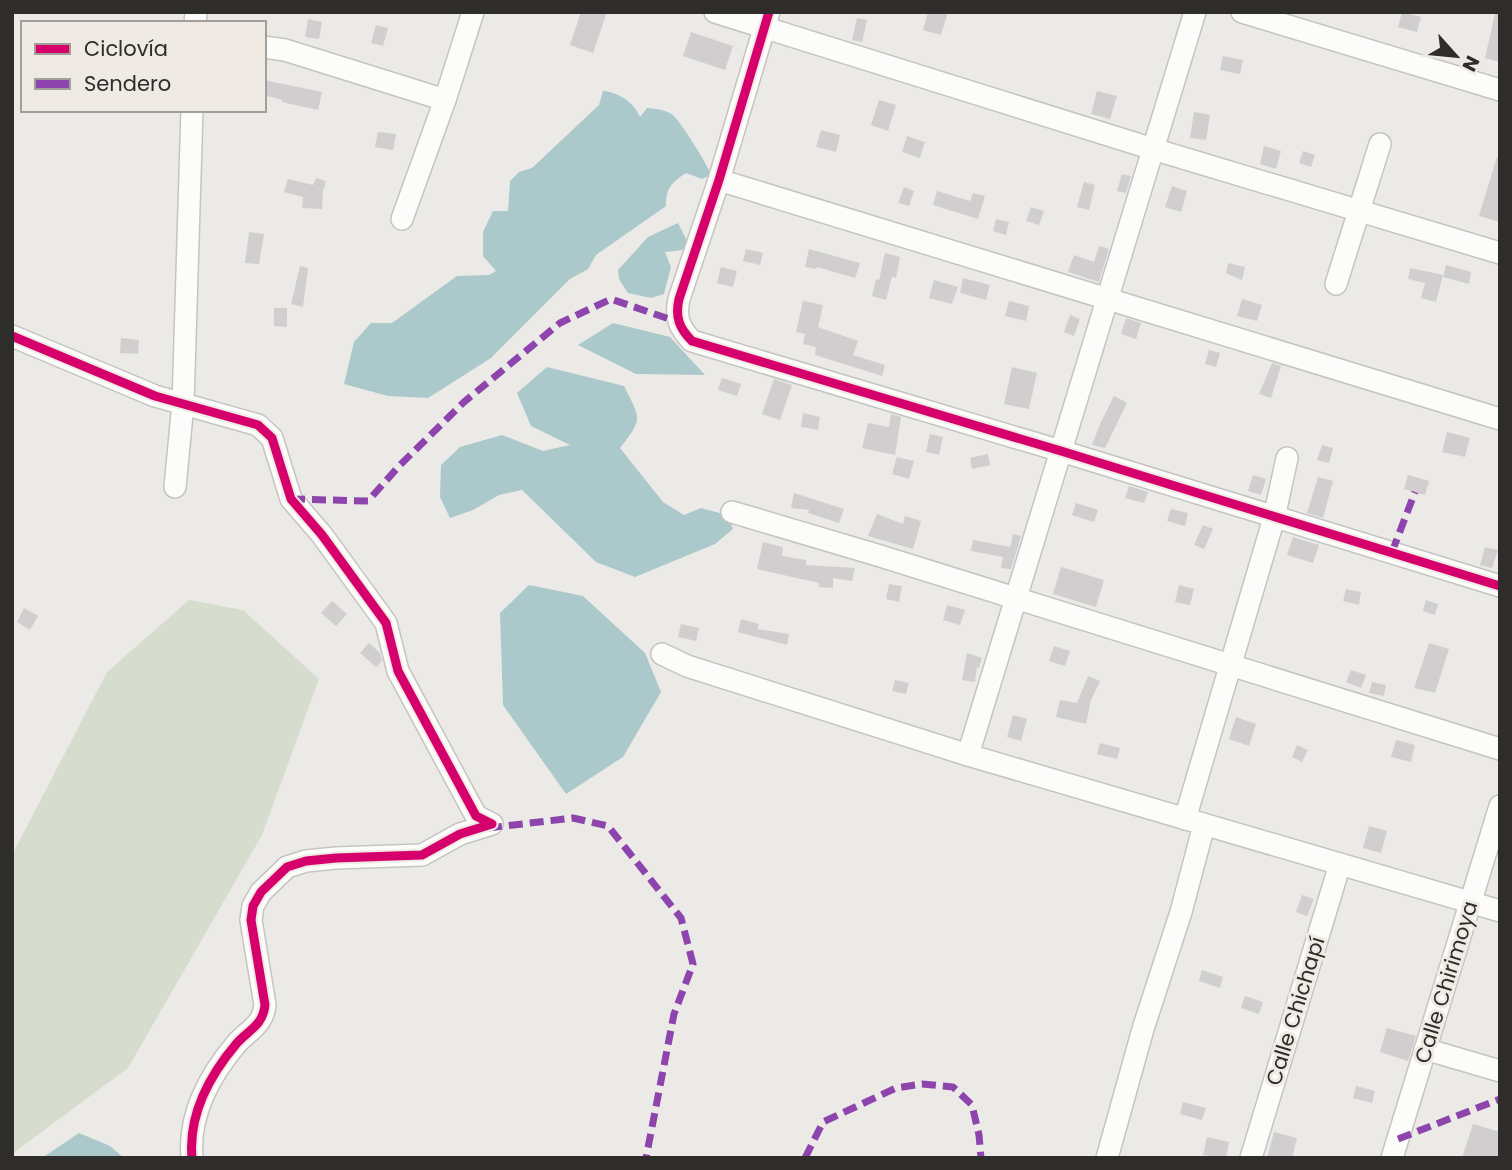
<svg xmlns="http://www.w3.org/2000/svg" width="1512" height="1170" viewBox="0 0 1512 1170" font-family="Poppins,sans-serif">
<rect width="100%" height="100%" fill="#eceae7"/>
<path fill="#d7ddce" d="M189 600 243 610 319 679 262 835 128 1068 12 1154V855L107 672Z"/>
<g fill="#abc8ca">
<path d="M603 91C618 92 634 102 640 117L647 108C656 109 664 109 673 115 680 121 708 165 711 175L702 179 686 173C672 182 665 189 666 206L596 255 588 269 570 279 491 358 428 398 388 396 344 384 354 342 371 323H392L457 276 489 275 496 271 483 256V232L493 211H508L510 181 519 172 532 168 599 105Z"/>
<path d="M678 223 687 241 684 250 665 252 671 267 664 294 651 298 628 293 619 279 618 270 648 237Z"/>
<path d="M613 323 670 337 705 375 636 374 578 345Z"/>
<path d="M547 367 624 386C641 420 643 418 620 448L663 502 684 515 701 508 727 515 733 529 715 544 635 577 596 562 522 490 499 495 473 510 450 518 440 497 441 465 460 447 502 435 543 451 570 445 531 426 517 393Z"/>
<path d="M529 585 583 596 645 653 661 692 623 757 566 794 503 705 500 613Z"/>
<path d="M79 1133 110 1146 124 1158H42Z"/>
</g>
<g fill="#d0cecf">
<path d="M581 12H607L593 53 570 45Z"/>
<path d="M928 12H948L941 35 923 30Z"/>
<path d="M1402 12 1421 17 1417 32 1398 27Z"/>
<path d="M1495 13 1500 14V62L1485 58Z"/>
<path d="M857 18 867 20 862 42 852 40Z"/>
<path d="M308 19 322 22 319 39 305 37Z"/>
<path d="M376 25 388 28 383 46 371 43Z"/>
<path d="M691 32 733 46 725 70 683 56Z"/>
<path d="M1223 56 1243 60 1240 74 1220 70Z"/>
<path d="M264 80 322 92 318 110 282 102V100L264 95Z"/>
<path d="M1097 91 1117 96 1110 119 1091 114Z"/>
<path d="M879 100 896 105 888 131 871 125Z"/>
<path d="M1194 112 1210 115 1206 140 1190 138Z"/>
<path d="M821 130 840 135 836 152 816 147Z"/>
<path d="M378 132 396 134 393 150 375 147Z"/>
<path d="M907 136 925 142 920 158 902 152Z"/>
<path d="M1264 146 1281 151 1276 169 1260 164Z"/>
<path d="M1303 151 1315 155 1311 167 1299 163Z"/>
<path d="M1497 157 1500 158V222L1479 216Z"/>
<path d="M1122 174 1131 176 1126 193 1117 191Z"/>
<path d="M316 178 326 181 323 191 322 209 302 208 303 197 284 192 288 179 313 185Z"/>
<path d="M1084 182 1095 185 1089 210 1077 207Z"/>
<path d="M1172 186 1187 191 1181 212 1165 207Z"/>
<path d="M904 187 914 191 909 206 898 203Z"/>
<path d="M937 191 970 201 973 193 985 196 978 219 933 205Z"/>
<path d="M1031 207 1044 211 1039 225 1026 221Z"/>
<path d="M996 219 1009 222 1006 235 993 231Z"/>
<path d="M249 232 264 234 259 264 245 263Z"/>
<path d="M1099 246 1109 249 1099 282 1068 272 1074 255 1094 262Z"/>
<path d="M746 249 763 253 760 265 743 261Z"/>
<path d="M809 249 860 263 855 278 817 267 816 269 805 267Z"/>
<path d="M885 253 900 257 896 278 892 277 886 300 872 296 876 279 879 280Z"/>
<path d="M1228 263 1245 267 1242 280 1226 273Z"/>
<path d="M1446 265 1471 272 1469 284 1443 277Z"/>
<path d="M300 266 308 268 303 307 291 304Z"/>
<path d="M721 267 737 271 733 287 717 283Z"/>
<path d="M1410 268 1443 275 1436 302 1421 298 1425 283 1408 279Z"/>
<path d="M963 278 990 285 986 300 960 293Z"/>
<path d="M934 280 958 287 952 304 929 298Z"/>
<path d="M1242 299 1262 305 1257 321 1237 316Z"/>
<path d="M803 301 823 305 818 327 858 341 853 355 885 365 882 376 815 355 816 347 803 344 805 334 796 332Z"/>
<path d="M1009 301 1029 306 1026 321 1005 316Z"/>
<path d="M274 308H287V327L274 326Z"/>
<path d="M1070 315 1080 319 1074 336 1064 332Z"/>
<path d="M1126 318 1141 323 1136 339 1121 334Z"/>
<path d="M121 338 139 340 138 354 120 353Z"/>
<path d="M1209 350 1220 353 1216 367 1205 364Z"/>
<path d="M1272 363 1281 366 1271 398 1259 394Z"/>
<path d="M1012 367 1037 373 1029 409 1004 404Z"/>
<path d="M722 378 741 384 737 396 718 390Z"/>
<path d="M774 379 792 385 780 420 762 414Z"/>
<path d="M1114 396 1127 403 1105 448 1092 445 1100 424Z"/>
<path d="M803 413 820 417 818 430 801 427Z"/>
<path d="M891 414 901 417 895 455 862 448 868 423 889 427Z"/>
<path d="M1447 432 1470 438 1465 457 1442 452Z"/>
<path d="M930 434 943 437 939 455 926 452Z"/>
<path d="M1322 445 1333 448 1329 463 1317 460Z"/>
<path d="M988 454 990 465 972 469 970 458Z"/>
<path d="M897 457 914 461 909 479 892 474Z"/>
<path d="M1253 475 1266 479 1261 495 1248 491Z"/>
<path d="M1408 475 1429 481 1425 495 1404 489Z"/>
<path d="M1318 477 1333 481 1323 518 1307 513Z"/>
<path d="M1129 486 1148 492 1144 503 1125 498Z"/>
<path d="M794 493 844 509 839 523 808 513 809 510 791 508Z"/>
<path d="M1076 503 1098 510 1094 522 1072 515Z"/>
<path d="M1171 509 1188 513 1185 526 1167 521Z"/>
<path d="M877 514 903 524 905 516 921 521 913 549 868 536Z"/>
<path d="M1203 525 1213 529 1204 549 1194 545Z"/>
<path d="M1013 534 1021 536 1011 569 1001 568 1003 557 971 551 973 540 1010 547Z"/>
<path d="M1293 537 1319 545 1313 563 1287 555Z"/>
<path d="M763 542 783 547 782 556 806 560V565L855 568 852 581 833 578V588L819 587V583L757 569Z"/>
<path d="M1485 547 1498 550 1492 568 1480 565Z"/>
<path d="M1061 567 1104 580 1096 607 1053 594Z"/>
<path d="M889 584 902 586 899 602 886 599Z"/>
<path d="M1179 585 1194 589 1190 605 1175 602Z"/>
<path d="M1346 589 1361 592 1359 605 1343 601Z"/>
<path d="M1426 600 1438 604 1435 615 1423 611Z"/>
<path d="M332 601 347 614 336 626 321 613Z"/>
<path d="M947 605 965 610 960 625 943 620Z"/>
<path d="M24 608 38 616 30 630 17 622Z"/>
<path d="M741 619 759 624 757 629 789 634 787 645 738 632Z"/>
<path d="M681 624 699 628 696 641 678 637Z"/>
<path d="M369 643 380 653 382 661 376 667 360 653Z"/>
<path d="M1429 643 1449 649 1435 693 1414 688Z"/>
<path d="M1054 646 1070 651 1065 666 1049 661Z"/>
<path d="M967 653 982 658 979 668 977 667 975 682 962 680Z"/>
<path d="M1351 670 1366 675 1361 688 1346 682Z"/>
<path d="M1088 676 1100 681 1091 700 1086 724 1056 717 1060 700 1077 703Z"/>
<path d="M895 680 909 683 906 694 892 691Z"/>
<path d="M1372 682 1386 685 1384 696 1369 693Z"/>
<path d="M1013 715 1027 719 1021 741 1007 737Z"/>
<path d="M1236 717 1256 724 1249 746 1229 739Z"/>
<path d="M1396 740 1415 745 1411 762 1391 757Z"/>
<path d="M1100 743 1120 748 1117 759 1097 754Z"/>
<path d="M1297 745 1308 750 1302 762 1292 757Z"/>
<path d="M1369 826 1387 831 1381 853 1363 848Z"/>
<path d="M1302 895 1314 899 1307 916 1296 912Z"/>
<path d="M1202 970 1223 977 1220 988 1199 981Z"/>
<path d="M1245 996 1263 1002 1259 1014 1241 1008Z"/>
<path d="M1387 1028 1416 1036 1408 1061 1380 1052Z"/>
<path d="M1356 1086 1375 1091 1372 1103 1353 1098Z"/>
<path d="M1183 1102 1206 1108 1202 1120 1180 1114Z"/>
<path d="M1473 1124 1500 1132V1158H1462Z"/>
<path d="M1274 1132 1297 1138 1292 1158H1267Z"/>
<path d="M1207 1137 1229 1142 1226 1158 1203 1155Z"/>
</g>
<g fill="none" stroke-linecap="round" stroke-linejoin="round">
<g stroke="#c6c4c2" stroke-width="24">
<g id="minor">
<path d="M715 12 1153 149 1500 253"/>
<path d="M769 12 719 180 679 299C675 317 679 328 692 341L1061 451 1500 586"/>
<path d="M1242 12 1500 90"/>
<path d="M195 23 196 12"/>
<path d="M264 47 285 50 445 100 473 12"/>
<path d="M719 180 1500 419"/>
<path d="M402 219 445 100"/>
<path d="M1336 284 1380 144"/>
<path d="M12 336 155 396 258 425 272 438 291 499 322 535 386 623 398 671 476 816 492 824 460 834 422 855 336 858 306 861 287 867 261 892 253 906 251 920 265 1005C263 1025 249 1030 237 1043 209 1076 188 1114 192 1158"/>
<path d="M175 487 183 404 192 110"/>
<path d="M732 512 877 555 1500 749"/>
<path d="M662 654 687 666 968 755 1500 911"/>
<path d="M968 755 1195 12"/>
<path d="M1185 819 1274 518 1287 458"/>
<path d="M1425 1049 1500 1071"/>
<path d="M1107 1158 1143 1029 1181 912 1204 825"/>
<path d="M1251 1158 1340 864"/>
<path d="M1392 1158 1500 806"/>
</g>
</g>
<use href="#minor" stroke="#fcfcfb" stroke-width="21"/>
<g stroke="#8e44ad" stroke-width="7" stroke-dasharray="14 7" stroke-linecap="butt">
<path d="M291 499 368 501 399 466 464 402 560 323 611 299 678 322"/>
<path d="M1392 552 1415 492"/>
<path d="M488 828 573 818 608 826 681 918 693 964 674 1014 646 1158"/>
<path d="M1398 1139 1500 1099"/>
<path d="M805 1158 823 1122 896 1088 922 1084 953 1087 972 1105 979 1135 981 1158"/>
</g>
<g stroke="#efebe4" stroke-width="13">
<g id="cycleway">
<path d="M769 12 719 180 679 299C675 317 679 328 692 341L1061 451 1500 586"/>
<path d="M12 336 155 396 258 425 272 438 291 499 322 535 386 623 398 671 476 816 492 824 460 834 422 855 336 858 306 861 287 867 261 892 253 906 251 920 265 1005C263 1025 249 1030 237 1043 209 1076 188 1114 192 1158"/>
</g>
</g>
<use href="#cycleway" stroke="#d6006c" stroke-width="9"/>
</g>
<g text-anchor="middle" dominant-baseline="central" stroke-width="6" stroke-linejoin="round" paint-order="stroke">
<g font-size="21" fill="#2f2d2b" stroke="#efebe4">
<text transform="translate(1446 982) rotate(-73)">Calle Chirimoya</text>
<text transform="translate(1295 1011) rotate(-73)">Calle Chichapí</text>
</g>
</g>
<rect width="1512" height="1170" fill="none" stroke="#2f2d2b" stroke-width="28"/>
<rect x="21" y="21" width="245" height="91" fill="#efebe4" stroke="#a29f9a" stroke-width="2"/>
<rect x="35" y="44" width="35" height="10" fill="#d6006c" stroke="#a29f9a" stroke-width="2"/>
<text x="84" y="56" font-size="21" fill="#2f2d2b">Ciclovía</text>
<rect x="35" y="79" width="35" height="10" fill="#8e44ad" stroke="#a29f9a" stroke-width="2"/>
<text x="84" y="91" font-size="21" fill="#2f2d2b">Sendero</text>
<g transform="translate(1456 56) rotate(117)" stroke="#efebe4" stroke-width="5" paint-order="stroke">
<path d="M0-5L12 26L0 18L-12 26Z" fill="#2f2d2b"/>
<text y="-10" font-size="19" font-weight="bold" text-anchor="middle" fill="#2f2d2b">N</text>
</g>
</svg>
